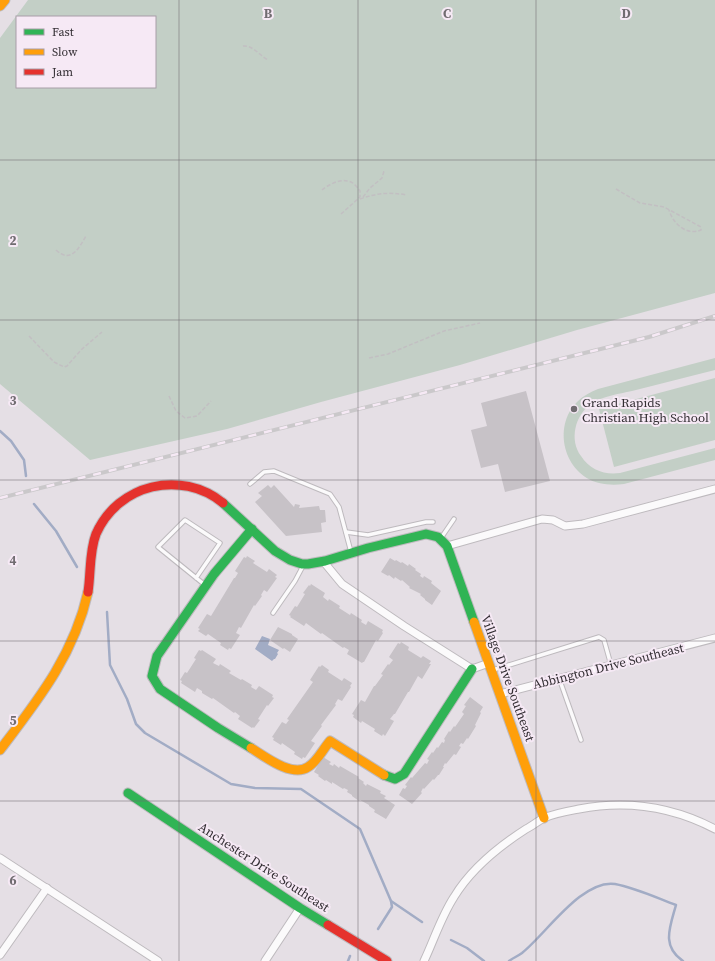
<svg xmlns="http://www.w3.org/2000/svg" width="715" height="961" viewBox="0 0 715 961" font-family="'Source Serif 4',serif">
<rect width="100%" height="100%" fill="#e5dfe5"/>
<g fill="#c3cfc6" fill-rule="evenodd">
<path d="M28 0H715V293L577 330 460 365 321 402 227 429 90 460 0 384V38ZM17 17H155V87H17Z"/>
<path d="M715 358V370C687 377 660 384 632 391 619 394 602 396 591 404 575 415 569 440 581 456 590 470 604 475 620 473L715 448V460L624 484C615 485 608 485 599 483 564 474 552 427 577 402 583 396 590 392 598 389Z"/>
<path d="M715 378V440L614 467 599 409Z"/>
</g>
<path fill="#a2acc5" d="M262 636 270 639 268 645 279 650 277 653 278 654 275 659H274L272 661 255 649Z"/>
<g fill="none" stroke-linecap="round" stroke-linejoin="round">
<g stroke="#a2acc5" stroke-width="2.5">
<path d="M0 431 11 441 24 460 26 476"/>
<path d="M34 504 56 531 77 567"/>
<path d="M107 612 110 665 127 699 136 724 145 733 231 784 255 788 301 789 360 829 391 901 422 922"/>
<path d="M378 929 392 907 391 901"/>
<path d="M451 940 467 948 484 961"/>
<path d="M348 961 350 956"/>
<path d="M509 961C513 958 518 956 522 953 546 934 582 879 615 884 636 888 657 898 676 905 670 927 661 946 683 961"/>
</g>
</g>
<g fill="#c7c2c7">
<path d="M526 391 550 481 505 492 498 464 481 468 471 430 487 426 481 403Z"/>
<path d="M268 485 271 488 274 485 294 507 295 504 300 505 299 508 319 506 320 510H325L326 522 321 523 322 532 286 536 255 502 262 496 258 493Z"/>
<path d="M247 556 255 561 253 563 267 572 269 569 277 575 275 577 277 578 267 592 264 590 261 595 262 596 255 606 254 605 241 628 239 627 236 633 240 635 231 649 229 648 228 650 220 645 221 643 208 634 206 636 198 631 200 629 198 628 207 614 211 616 234 578H235L238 573 235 571 244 557 246 558Z"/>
<path d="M390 558 395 561 396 560 401 563 402 562 408 566 409 564 416 569 415 570 421 574 420 576 423 578 424 576 432 581 431 583 441 591 432 605 425 600V599L420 595 421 594 409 588 410 587 402 580 401 581 395 577 394 579 389 575 388 576 381 572Z"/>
<path d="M311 584 325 593 323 597 328 601 329 599 340 606 339 608 350 615 351 613 362 620 361 622 366 625 368 621 383 630 382 632 383 633 378 641 376 640 364 662H363L362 663 347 654 349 650 344 647 343 648 322 633 321 634 306 623 304 626 290 617 291 616 289 615 295 606 297 607 305 594 303 593 309 585 310 586Z"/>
<path d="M278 627 292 634V635L298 639 290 652 284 648 283 649 270 640Z"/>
<path d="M401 642 409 647 408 650 421 658 423 656 431 661 429 664H431L422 679 418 676 409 692H408L395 714H394L390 719 394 721 385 736 383 734 382 736 374 731 375 729 362 721 361 723 353 717 354 715 352 714 361 700 365 702 374 686H375L383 675 381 674 388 664 389 665 393 660 389 657 398 643 400 644Z"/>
<path d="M199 650 201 651 202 650 216 659 213 663 219 666 220 664 231 671 229 673 241 680 242 679 252 685 251 687 256 690 259 686 273 695 272 697 274 698 268 706 267 705 258 719 260 720 254 728 253 727 252 728 238 719 240 716 235 712 234 713 213 698 212 699 202 693V691L197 688 195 692 181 683 182 681 180 680 185 672 187 673 196 659 194 658Z"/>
<path d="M322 665 329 670 328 672 342 681 344 678 352 683 350 686 351 687 342 701 338 699 335 704 336 705 321 725 322 726 311 741 315 743 305 758 303 757 302 759 294 754 295 752 282 743 281 745 273 740 274 738 272 737 282 722 286 724 289 720 287 719 313 682 310 680 319 666 320 667Z"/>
<path d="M470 697 483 707 480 712 481 713 475 725 476 726 468 739 467 738 463 744 461 743 459 746 461 747 456 755 454 754 446 764 445 763 443 767H444L439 775H438L434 780 433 779 424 789 423 788 421 792 422 793 412 804 399 795 403 788 405 789 407 786 405 785 411 777 412 778 425 763 427 764 429 760 427 759 432 752 433 753 437 747 438 748 442 742 444 743 445 740 444 739 449 731 450 732 454 726 455 727 464 714 462 712 466 706 464 705Z"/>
<path d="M323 757 331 762 329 764 333 766 334 764 339 768 340 766 359 777 358 778 364 782 363 783 366 786 367 784 381 791 380 793 386 796 384 798 395 805 386 819 374 812 375 810 369 806V805L360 800 359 801 352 796V795L347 792 348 790 344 788 343 789 332 782V784L326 780 325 781 318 776 319 775 314 772Z"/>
</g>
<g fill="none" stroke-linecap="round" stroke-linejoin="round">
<g stroke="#bebabe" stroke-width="5.5">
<g id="lane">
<path d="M250 484 264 472 274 471 330 494 339 507 351 552"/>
<path d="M346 532 368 535 426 522H433"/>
<path d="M441 538 454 519"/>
<path d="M196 578 220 543 185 520 158 547 205 585"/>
<path d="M273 613 295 581 303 566"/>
<path d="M493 670 599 637 604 640 611 665"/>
<path d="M559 678 581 740"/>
</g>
</g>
<g stroke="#bebabe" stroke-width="9">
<g id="street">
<path d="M447 546 542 519 553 520 565 526 583 524 715 489"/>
<path d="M323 561 342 584 404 626 472 669 489 663"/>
<path d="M500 694 715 638"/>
<path d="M0 858 158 961"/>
<path d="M0 955 47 888"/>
<path d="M265 961 300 908"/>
<path d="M424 961C434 940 441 917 454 897 471 869 498 847 526 829 532 826 538 821 544 818 555 813 568 811 579 809 626 800 673 807 715 829"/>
</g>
</g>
<g stroke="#bebabe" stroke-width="11">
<g id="fast">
<path d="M223 503 275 551 290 560 302 564H308L325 561 368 548 426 534 438 537 447 546 474 622"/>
<path d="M251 748 218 728 160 689 152 676 157 656 214 574 252 529"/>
<path d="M384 775 395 779 404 774 472 669"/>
<path d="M128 793 300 908 328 925"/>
</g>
</g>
<g stroke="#bebabe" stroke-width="11">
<g id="slow">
<path d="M0 6 5 0"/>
<path d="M474 622 544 818"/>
<path d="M251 748C264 756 292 778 308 767 317 762 323 749 330 741L384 775"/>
<path d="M0 750C38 700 74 655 88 592"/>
</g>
</g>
<g stroke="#bebabe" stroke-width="11">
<g id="jam">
<path d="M88 592C91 573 89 552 96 534 118 484 181 469 223 503"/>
<path d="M328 925 387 961"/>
</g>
</g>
<g stroke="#c2bfc2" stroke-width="1.5" stroke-dasharray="4 2" stroke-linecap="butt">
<path d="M243 46C253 45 260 56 268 60"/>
<path d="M616 189 640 203 664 207 701 227V230C687 236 673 224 669 210"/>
<path d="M322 190C328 185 339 179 347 181 353 181 357 187 360 191V197L341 214"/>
<path d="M363 197 370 188 382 178 384 171"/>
<path d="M360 199C376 193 390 192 407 195"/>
<path d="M56 250C71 264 79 248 86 236"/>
<path d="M29 336 54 362 64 367 67 366 82 349 102 332"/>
<path d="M369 358 388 354 444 331 480 323"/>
<path d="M169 396 176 411 185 418 197 416 211 401"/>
</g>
<use href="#lane" stroke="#fbfafb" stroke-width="3.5"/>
<use href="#street" stroke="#fbfafb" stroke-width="7"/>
<use href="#fast" stroke="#30b455" stroke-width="9"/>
<use href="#slow" stroke="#ff9f0a" stroke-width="9"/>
<use href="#jam" stroke="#e5322d" stroke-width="9"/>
<g stroke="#cac8ca" stroke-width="4">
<path id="rail" d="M0 498 649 337 715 316"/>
</g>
<use href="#rail" stroke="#f6e9f5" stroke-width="2.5" stroke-dasharray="8" stroke-linecap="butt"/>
</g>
<path fill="none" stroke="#716c71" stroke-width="1" stroke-opacity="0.55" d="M179 0V961M358 0V961M536 0V961M0 160H715M0 320H715M0 480H715M0 641H715M0 801H715"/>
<circle fill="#716c71" stroke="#f6e9f5" stroke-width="1.5" cx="574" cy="409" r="4"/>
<g text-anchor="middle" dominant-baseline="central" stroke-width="4" stroke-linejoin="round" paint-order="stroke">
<g font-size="13" fill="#332e33" stroke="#f6e9f5" text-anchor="start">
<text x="582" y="402">Grand Rapids<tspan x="582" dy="15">Christian High School</tspan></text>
</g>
<g font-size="13" fill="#332e33" stroke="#f6e9f5">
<text transform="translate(608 666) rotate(-14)">Abbington Drive Southeast</text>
<text transform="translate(508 678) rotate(70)">Village Drive Southeast</text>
<text transform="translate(264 867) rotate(33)">Anchester Drive Southeast</text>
</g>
</g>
<g font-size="13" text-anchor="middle" font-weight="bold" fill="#716c71" stroke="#f6e9f5" stroke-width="4" stroke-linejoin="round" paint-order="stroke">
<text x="268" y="18">B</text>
<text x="447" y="18">C</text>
<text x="626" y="18">D</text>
<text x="13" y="245">2</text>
<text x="13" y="405">3</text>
<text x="13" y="565">4</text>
<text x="13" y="725">5</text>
<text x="13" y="885">6</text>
</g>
<rect x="16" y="16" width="140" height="72" fill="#f6e9f5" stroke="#a89ea7"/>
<rect x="24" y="29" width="20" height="6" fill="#30b455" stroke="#a89ea7"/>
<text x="52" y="36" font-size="12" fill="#332e33">Fast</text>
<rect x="24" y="49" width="20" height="6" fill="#ff9f0a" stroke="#a89ea7"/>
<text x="52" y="56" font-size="12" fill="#332e33">Slow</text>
<rect x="24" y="69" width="20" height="6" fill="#e5322d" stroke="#a89ea7"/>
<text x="52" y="76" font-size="12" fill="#332e33">Jam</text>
</svg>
